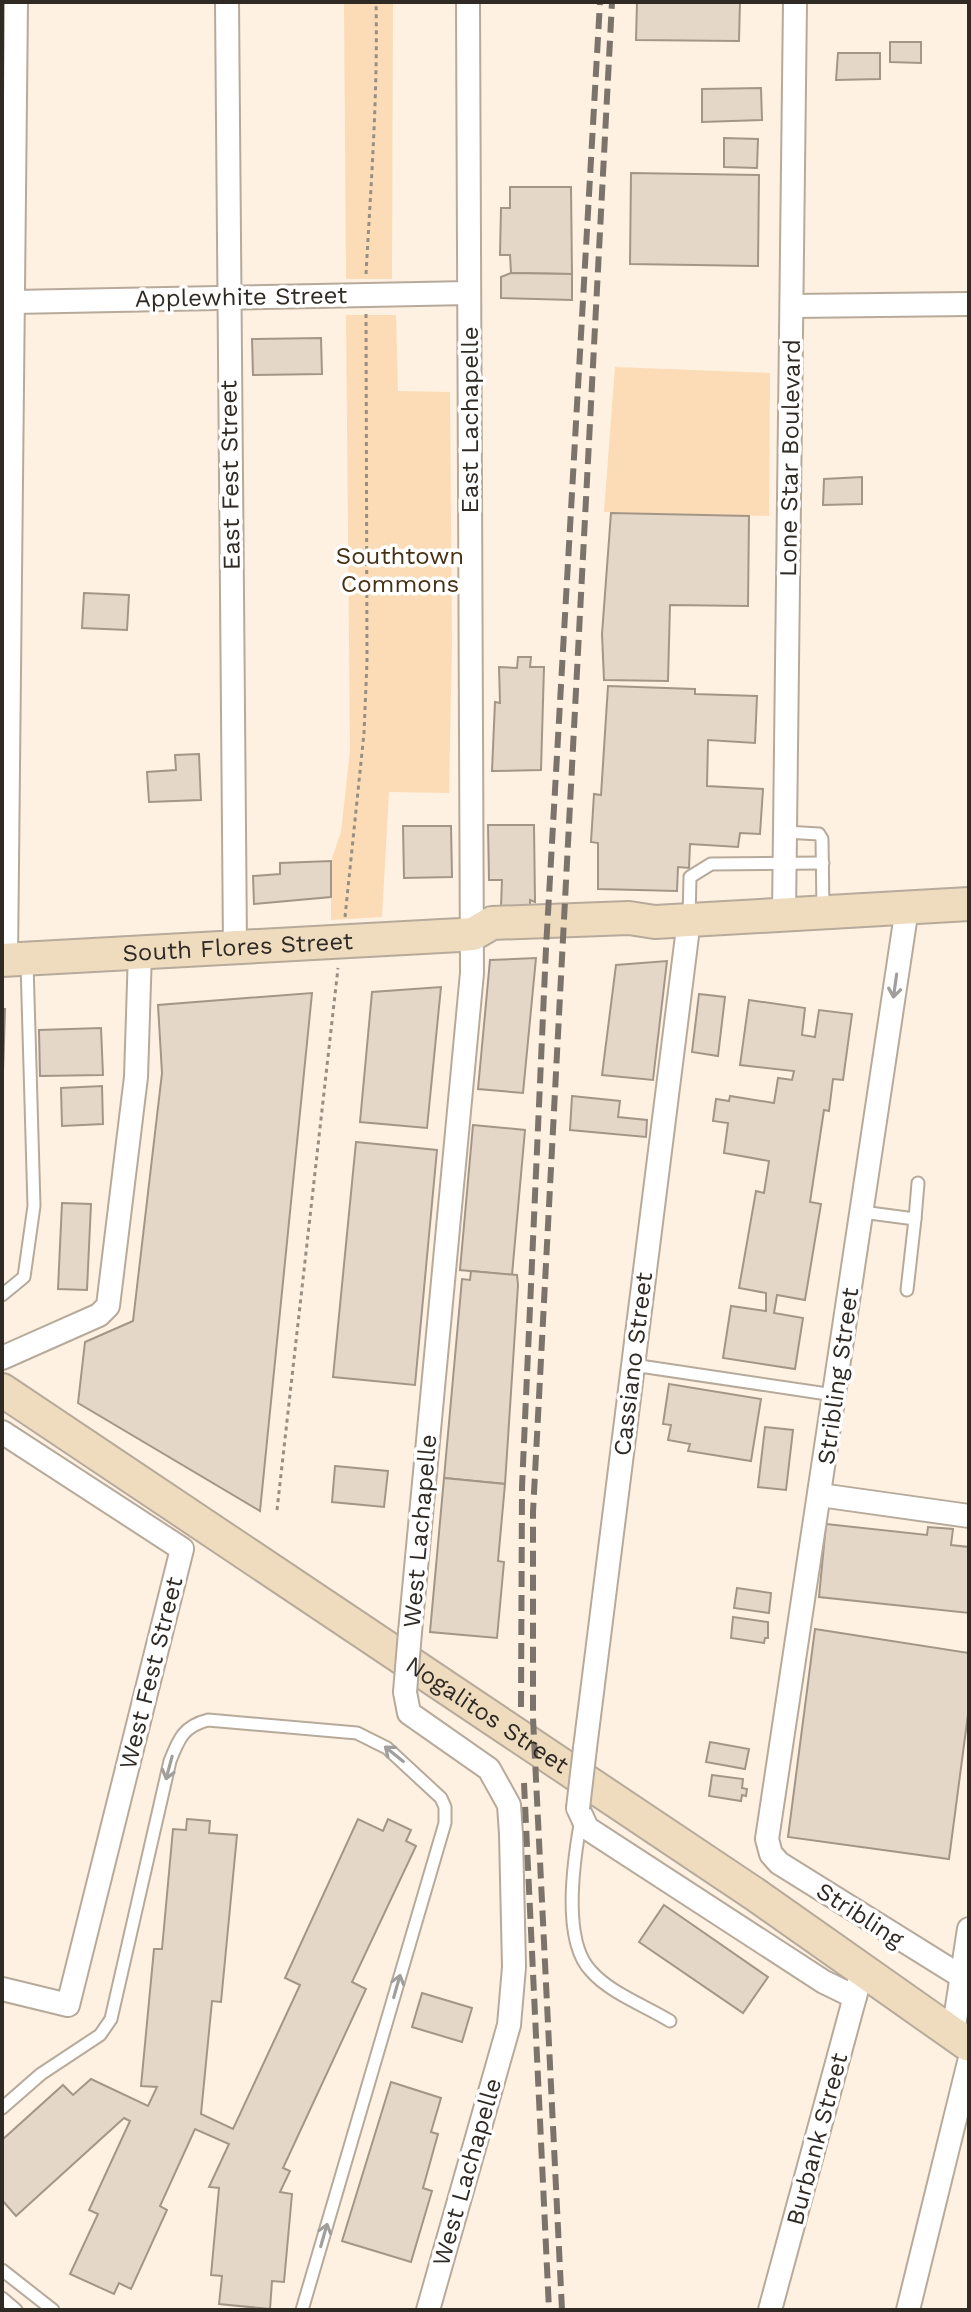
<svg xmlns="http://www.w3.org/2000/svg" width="971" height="2312" viewBox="0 0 971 2312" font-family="'Work Sans',sans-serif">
<rect width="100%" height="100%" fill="#fef1e1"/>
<g fill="#fbdcb6">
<path d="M344 2H393L392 279H346Z"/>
<path d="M346 315H396L398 391 450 392 452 643 449 793 389 792 382 917 331 920V861L341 832 350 750Z"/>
<path d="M615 367 770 373 769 516 604 512Z"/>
</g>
<g fill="#e5d7c8" stroke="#a39687" stroke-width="2">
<path d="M637 2H740L739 41 636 40Z"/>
<path d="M890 42H921V63L890 62Z"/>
<path d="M838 53H880V79L836 80Z"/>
<path d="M761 88 762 120 702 122V89Z"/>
<path d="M724 138 758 139 757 168 724 167Z"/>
<path d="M631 173 759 175 758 266 630 264Z"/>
<path d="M510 187H571L572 274 511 273 510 255H500L501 208H510Z"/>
<path d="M511 273 572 274V300L501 298V277Z"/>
<path d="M321 338 322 374 253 375 252 339Z"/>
<path d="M862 477V504L823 505 824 479Z"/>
<path d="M611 513 749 516 748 606 670 605 668 681 604 680 602 634Z"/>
<path d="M84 593 129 595 127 630 82 628Z"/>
<path d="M518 657H531L530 667H544L541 770 492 771 495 702 500 703 499 667 517 668Z"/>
<path d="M608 686 695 689V694L757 696 755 743 708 740 707 786 763 789 760 834 740 833 738 847 690 844 689 868 678 867 677 891 598 889V843L591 842 594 794 601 795Z"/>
<path d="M199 754 201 800 149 802 147 772 176 770 175 755Z"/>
<path d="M488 825H534L535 902 530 900V906L501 907 502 880H489Z"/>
<path d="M403 826H451L452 877 404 878Z"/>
<path d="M331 861V897L254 904 253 876 280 874V863Z"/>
<path d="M536 958 523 1093 478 1089 490 960Z"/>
<path d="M667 961 653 1080 602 1075 616 965Z"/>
<path d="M441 987 427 1128 360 1122 372 992Z"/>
<path d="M312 993 260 1511 78 1403 85 1342 133 1321 162 1073 158 1005Z"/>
<path d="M699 994 725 997 718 1056 692 1052Z"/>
<path d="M749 1000 805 1008 802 1035 815 1037 819 1010 852 1014 843 1080 833 1079 829 1111 824 1110 810 1202 821 1204 805 1300 777 1295 774 1313 803 1318 795 1369 723 1358 731 1306 766 1311V1293L739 1288 756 1191 764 1193 769 1161 724 1153 728 1123 713 1121 716 1099 729 1101 730 1096 774 1103 778 1078 792 1080 794 1071 740 1065Z"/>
<path d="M2 1009H5L2 1104Z"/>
<path d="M101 1028 103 1075 40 1076 39 1030Z"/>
<path d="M102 1086 103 1124 62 1126 61 1088Z"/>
<path d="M572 1096 620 1101 618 1117 647 1120 646 1137 570 1130Z"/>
<path d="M473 1125 525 1130 512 1275 460 1270Z"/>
<path d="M356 1142 437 1150 415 1385 333 1377Z"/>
<path d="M62 1203 91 1204 87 1290 58 1289Z"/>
<path d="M471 1271 517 1275 518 1285 505 1484 444 1478 462 1279 470 1280Z"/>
<path d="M669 1384 761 1399 751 1461 688 1451 690 1444 668 1440 671 1425 663 1424Z"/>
<path d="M765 1427 793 1430 786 1490 758 1487Z"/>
<path d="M335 1466 388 1471 384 1507 332 1502Z"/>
<path d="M444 1478 505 1484 498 1561 504 1562 497 1638 430 1632Z"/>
<path d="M826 1524 927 1535 928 1527 953 1529 951 1545 969 1547V1613L819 1597Z"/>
<path d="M737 1588 771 1593 769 1613 734 1608Z"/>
<path d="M733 1617 768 1622V1638H765L764 1643 731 1638Z"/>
<path d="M815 1629 969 1653V1707L949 1859 788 1837Z"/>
<path d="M710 1742 749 1749 745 1769 706 1762Z"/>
<path d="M712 1775 743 1779 742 1788 747 1789 746 1796 742 1795 741 1801 709 1796Z"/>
<path d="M187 1819 210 1821 209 1833 237 1835 221 2002 212 2001 201 2114 233 2129 300 1985 285 1978 358 1819 383 1831 388 1819 411 1830 406 1841 416 1846 352 1982 366 1989 283 2168 290 2171 280 2192 292 2194 284 2282 272 2281 270 2309 219 2304 222 2276 211 2275 219 2188 209 2187 229 2144 195 2129 160 2206 167 2210 131 2289 119 2283 114 2294 70 2274 98 2214 89 2210 130 2121 124 2118 16 2216 2 2200V2140L63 2085 73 2095 91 2079 148 2106 157 2087 141 2086 154 1949H162L173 1829 186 1830Z"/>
<path d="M664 1905 768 1977 743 2013 639 1942Z"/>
<path d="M422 1993 472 2008 462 2042 412 2027Z"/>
<path d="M391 2082 441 2098 431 2132 438 2134 423 2188 432 2191 411 2262 342 2241Z"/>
</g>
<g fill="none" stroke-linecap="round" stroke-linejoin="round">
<g stroke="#b7aa9b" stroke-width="15">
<g id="service">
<path d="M785 832 819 834 822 839 823 911"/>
<path d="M689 919 690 877 711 864 823 863"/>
<path d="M862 1212 915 1219 907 1290"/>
<path d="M915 1219 918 1183"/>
<path d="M2 1295 24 1277 34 1206 27 963"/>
<path d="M633 1365 834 1395"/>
<path d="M581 1819C574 1858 561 1940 591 1971 610 1993 646 2006 670 2021"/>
<path d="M2 2108 41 2074 100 2035 111 2019 170 1761C179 1738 184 1726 208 1720L357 1733 387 1748 441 1798 445 1807V1823L302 2310"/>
<path d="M2 2270 53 2310"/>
<path d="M2 2298 16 2310"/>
</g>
</g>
<g stroke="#b7aa9b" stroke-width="26">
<g id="minor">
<path d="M227 2 235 947"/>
<path d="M13 302 469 293"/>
<path d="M792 306 969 304"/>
<path d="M907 908 767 1839 771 1854 779 1863 962 1977"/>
<path d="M784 914 795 2"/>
<path d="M6 959 16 2"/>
<path d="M2 1358 99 1315 108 1306 136 1077 140 952"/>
<path d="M2 1432 182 1549 68 2005 2 1989"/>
<path d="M820 1495 969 1516"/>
<path d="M410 1632 472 973 468 2"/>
<path d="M405 1692 409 1713 489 1769 509 1805 511 1834 514 1967 509 2025 428 2310"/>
<path d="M585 1748 689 920"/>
<path d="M578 1808 587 1828 824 1982 855 1997"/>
<path d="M953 2033 969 1929"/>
<path d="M770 2310 863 1967"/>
<path d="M908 2310 969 2062"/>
</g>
</g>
<g stroke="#b7aa9b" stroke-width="36">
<g id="secondary">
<path id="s1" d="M2 960 460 935 473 934 492 923 629 918 655 922 969 904"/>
<path id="s2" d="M2 1390 756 1895 969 2045"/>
</g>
</g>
<g stroke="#988f84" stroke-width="3" stroke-dasharray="4 4" stroke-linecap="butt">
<path d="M366 274C371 183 378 93 376 2"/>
<path d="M345 917 364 733 367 661 366 313"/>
<path d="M277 1510 338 968"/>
</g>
<use href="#service" stroke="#fff" stroke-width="11"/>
<use href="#minor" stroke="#fff" stroke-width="22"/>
<use href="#secondary" stroke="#efdcbf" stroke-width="32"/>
<g stroke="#7c746a" stroke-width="6" stroke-dasharray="16 8" stroke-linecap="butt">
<path d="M521 1707 522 1487 546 948 600 2"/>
<path d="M524 1783 549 2310"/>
<path d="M562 2310 533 1718V1512L612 2"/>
</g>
<g stroke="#b7aa9b" stroke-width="26" stroke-linecap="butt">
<g id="minor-bridge">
<path d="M405 1692 410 1632"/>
<path d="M578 1808 585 1748"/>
</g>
</g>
<use href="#minor-bridge" stroke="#fff" stroke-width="22"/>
</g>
<defs><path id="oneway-shaft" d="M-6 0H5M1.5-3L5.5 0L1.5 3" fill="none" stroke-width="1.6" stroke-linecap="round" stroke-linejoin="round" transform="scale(2)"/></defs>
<g stroke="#a19f9c">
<use href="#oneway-shaft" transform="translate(895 986) rotate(98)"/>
<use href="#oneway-shaft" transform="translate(394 1754) rotate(-141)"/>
<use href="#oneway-shaft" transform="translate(169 1768) rotate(105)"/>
<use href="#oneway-shaft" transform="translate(397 1986) rotate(-74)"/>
<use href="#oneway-shaft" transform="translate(324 2235) rotate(-74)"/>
</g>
<g text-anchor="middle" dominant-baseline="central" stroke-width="7" stroke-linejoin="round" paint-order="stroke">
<g font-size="24" fill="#2f2a24" stroke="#fff">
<text transform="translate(241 297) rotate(-1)">Applewhite Street</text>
<text transform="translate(470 420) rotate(-90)">East Lachapelle</text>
<text transform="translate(790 458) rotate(-89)">Lone Star Boulevard</text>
<text transform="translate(230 475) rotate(-91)">East Fest Street</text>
<text stroke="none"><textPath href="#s1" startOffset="236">South Flores Street</textPath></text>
<text transform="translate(633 1364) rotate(-83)">Cassiano Street</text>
<text transform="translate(838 1376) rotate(-82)">Stribling Street</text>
<text transform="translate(420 1531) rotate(-85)">West Lachapelle</text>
<text transform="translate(151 1673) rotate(-76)">West Fest Street</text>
<text stroke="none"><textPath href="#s2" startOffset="584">Nogalitos Street</textPath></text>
<text transform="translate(860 1915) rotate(33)">Stribling</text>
<text transform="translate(817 2139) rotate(-75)">Burbank Street</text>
<text transform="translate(467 2172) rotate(-74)">West Lachapelle</text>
</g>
<g font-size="24" fill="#473115" stroke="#fff">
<text x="400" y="556">Southtown<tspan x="400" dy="28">Commons</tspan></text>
</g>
</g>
<rect width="971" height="2312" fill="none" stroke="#2f2a24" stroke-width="8"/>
</svg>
